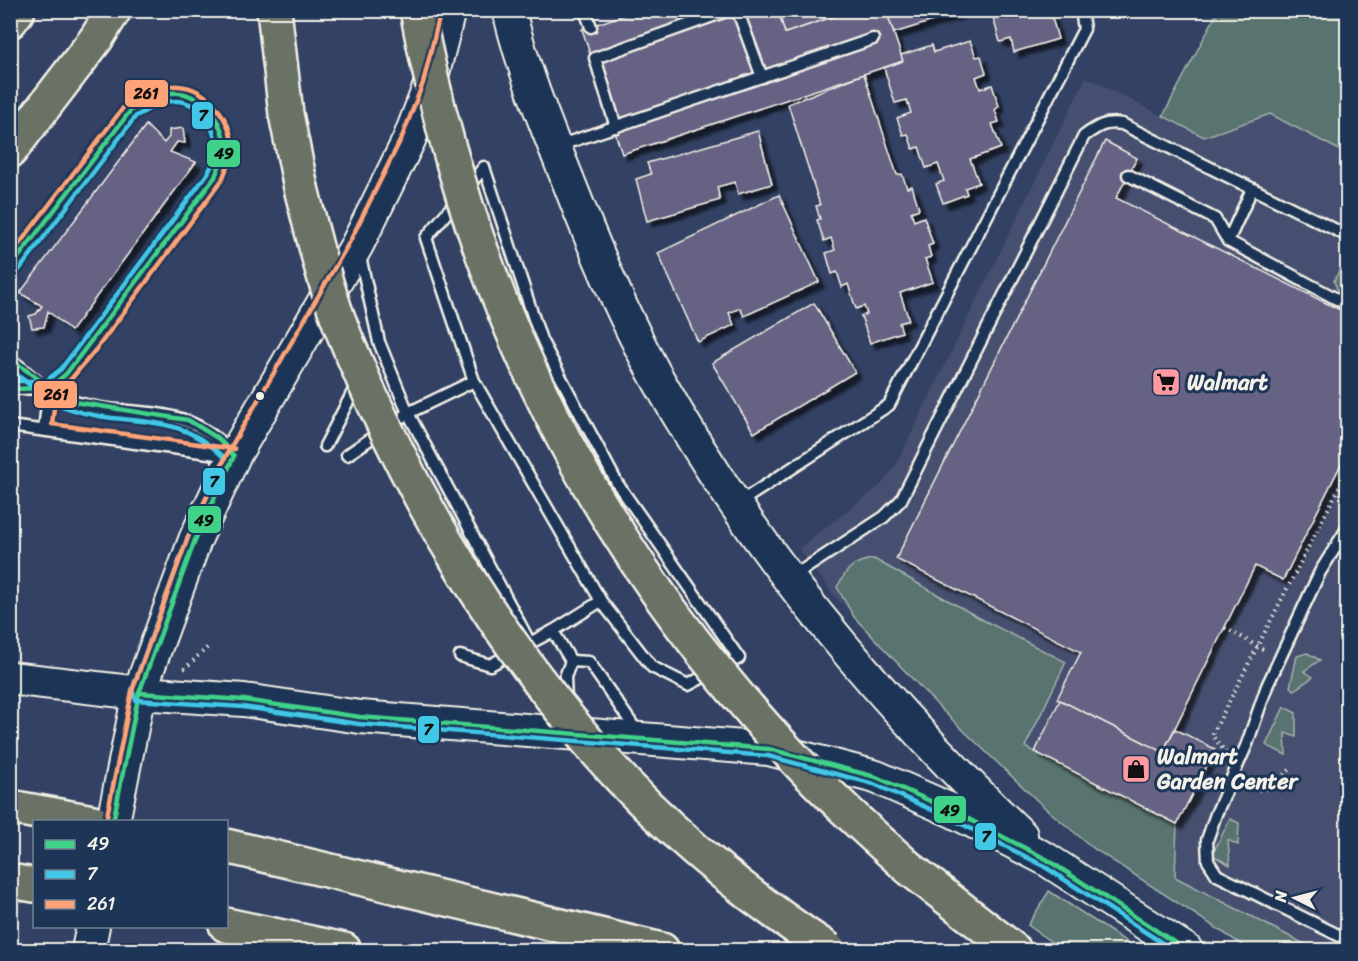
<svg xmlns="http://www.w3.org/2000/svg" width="1358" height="961" viewBox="0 0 1358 961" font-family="Sriracha,sans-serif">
<defs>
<filter id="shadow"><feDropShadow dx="5.5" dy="5.5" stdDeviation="1.5" flood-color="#0009"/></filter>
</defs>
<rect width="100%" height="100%" fill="#334264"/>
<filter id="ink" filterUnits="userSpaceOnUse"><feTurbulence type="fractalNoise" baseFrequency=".0167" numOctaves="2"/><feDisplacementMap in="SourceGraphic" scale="12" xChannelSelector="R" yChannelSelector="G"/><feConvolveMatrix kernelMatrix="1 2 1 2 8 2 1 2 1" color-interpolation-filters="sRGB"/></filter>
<g filter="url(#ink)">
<path fill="#464f6f" d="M1086 77 1204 137 1270 114 1347 154V950H1250L1093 848 1044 807 942 710 833 594 799 548 881 485 895 467Z"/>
<g fill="#587370" stroke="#a6b2ac" stroke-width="1.5">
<path d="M1218 11H1347V154L1270 114 1204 137 1163 116Z"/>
<path d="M1347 255V274L1344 273 1345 294 1337 289 1334 281Z"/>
<path d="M874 559 985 621 1066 662 1025 747 1177 824 1175 877 1316 950H1250L1093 848 1044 807 942 710 854 617 837 587C847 569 853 561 874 559Z"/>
<path d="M1307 653 1320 660 1304 671 1313 677 1294 690 1290 687 1297 656Z"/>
<path d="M1284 707 1296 713V737L1285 733 1286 755 1266 745Z"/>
<path d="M1230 819 1239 823 1238 845 1228 840 1230 865 1212 855Z"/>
<path d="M1049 891 1139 950H1062L1028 925Z"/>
</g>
<g fill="#656283" stroke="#f4f1e8" stroke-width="1.5" filter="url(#shadow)">
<path d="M639 10H778L785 33 853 10H886L903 61 622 154 582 29Z"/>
<path d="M778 10H853L785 33Z"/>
<path d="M886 10H968L894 33Z"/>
<path d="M991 10H1050L1058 39 1014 52 1011 39 1000 42Z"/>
<path d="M970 41 976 57 981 56 986 73 976 77 980 89 992 85 999 106 995 110 999 122 992 124 1001 148 970 159 979 183 965 188 967 194 943 203 936 184 944 181 938 164 926 168 919 147 913 149 908 134 903 135 897 118 911 113 907 100 895 103 884 68 903 61 901 55 932 45 934 52Z"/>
<path d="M864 74 897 175 902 174 907 188 912 186 919 209 911 212 914 221 924 217 933 244 928 246 931 257 925 259 933 282 900 293 909 320 899 323 902 332 870 343 861 316 867 314 864 306 856 309 848 284 842 287 837 272 832 274 826 253 835 250 831 238 824 241 817 220 820 219 816 206 820 205 788 104Z"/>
<path d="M146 125 164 143 169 137V130L183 128 185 143 177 142 170 152 196 162 71 331 48 311 44 327 32 328 29 316 36 314 42 306 20 293Z"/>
<path d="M758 131 772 184 738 194 735 182 717 187 720 200 647 221 636 179 651 174 647 163Z"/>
<path d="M1105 141 1137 158 1116 198 1348 314V450L1283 580 1255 566 1163 752 1057 699 1081 652 896 559Z"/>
<path d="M779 195 819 282 744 316 740 308 729 313 734 325 698 342 658 253Z"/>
<path d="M814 303 855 372 754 433 712 363Z"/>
<path d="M1060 700 1163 752 1175 729 1215 749 1177 824 1035 752Z"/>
</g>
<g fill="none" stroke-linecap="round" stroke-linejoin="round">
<g stroke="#f4f1e8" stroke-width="15">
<g id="lane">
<path d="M585 10 591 27"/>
<path d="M616 127 595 58 727 11 738 12 762 77"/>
<path d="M558 146 873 39"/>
<path d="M1128 175 1215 219 1228 241 1252 189"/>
<path d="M1228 241 1348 305"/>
<path d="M359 252 379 342 408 413 530 643 553 631"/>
<path d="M10 269 131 110C145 103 162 92 179 93 204 96 222 123 224 146 225 155 218 168 215 177L66 374 49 388 10 389"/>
<path d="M10 359C28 372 49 395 71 401 133 421 182 397 232 454"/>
<path d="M10 426 231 456"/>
<path d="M44 430 49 388"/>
<path d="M325 446 358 382"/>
<path d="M347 455 408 413 474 381"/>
<path d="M737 504 889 405 1084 29 1081 10"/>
<path d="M1348 527 1320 572 1267 686 1247 744 1216 814 1207 840 1208 861 1217 875 1348 940"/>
<path d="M792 577 884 517 901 500 1084 136C1098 126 1106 121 1122 124L1348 236"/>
<path d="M460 656 490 665 515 652"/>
<path d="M571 661 553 631 601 601 474 381 426 238 484 167 541 340 617 483 739 658 688 685 652 667 601 601"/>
<path d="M566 701 565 677 571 661 589 662 639 734"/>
</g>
</g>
<g stroke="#f4f1e8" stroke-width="36">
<g id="secondary">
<path d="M509 10C523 71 548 130 571 188 596 252 623 316 656 376 751 548 879 700 1021 835"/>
<path d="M10 678 139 693 244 700 360 717 769 749 876 777 953 811 1046 859 1186 950"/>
<path d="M113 822 139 693 195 540 234 456 357 245 409 140 430 85 449 10"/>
<path d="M88 950 93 926"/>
</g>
</g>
<g stroke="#f4f1e8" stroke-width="38">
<g id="highway">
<path d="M274 10 286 114 301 188"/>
<path d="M10 21 18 10"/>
<path d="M10 151 96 39 114 10"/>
<path d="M10 807 93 822"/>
<path d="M226 846 662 950"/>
<path d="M909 868 1014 950"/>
<path d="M10 881 34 885"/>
<path d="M226 925 344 950"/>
</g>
</g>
<g stroke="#f4f1e8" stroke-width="4" stroke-dasharray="1.5 4.5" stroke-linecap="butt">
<path d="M1225 628 1266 651"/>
<path d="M184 669 209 646"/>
<path d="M1226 753 1212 735 1348 470"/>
<path d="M1249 784 1263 791 1292 768"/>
</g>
<use href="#lane" stroke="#1d3557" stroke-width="10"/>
<use href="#secondary" stroke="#1d3557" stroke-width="32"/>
<use href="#highway" stroke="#6b7165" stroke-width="33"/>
<g stroke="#f4f1e8" stroke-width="38" stroke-linecap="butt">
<g id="highway-bridge">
<path d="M417 10C471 297 591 544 792 756 829 796 869 832 909 868"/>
<path d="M301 188C314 239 326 291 346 339 412 501 506 657 626 784 684 845 759 904 829 950"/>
</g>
</g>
<use href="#highway-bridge" stroke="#6b7165" stroke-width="33"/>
<g stroke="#1d3557" stroke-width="9">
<g id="bus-1">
<path d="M10 268 131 110C145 103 162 91 179 93 204 96 227 126 224 151 223 160 218 168 215 177L66 374 49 388 10 389"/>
<path d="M15 362 68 401 188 420 219 439 234 456 195 540 139 693 113 822"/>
<path d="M139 693 244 700 360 717 769 749 876 777 953 811 1046 859 1186 950"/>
</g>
</g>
<g stroke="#1d3557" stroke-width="9">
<g id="bus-2">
<path d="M10 369C28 383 45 400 67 408 129 430 170 406 225 458L188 537 132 690 136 700 243 707 359 724 768 756 874 784 950 818 1042 865 1173 950"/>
<path d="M10 381H46L61 369 208 173C212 165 217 156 216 146 215 126 197 100 175 101 161 101 148 110 136 116L16 274"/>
</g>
</g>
<g stroke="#1d3557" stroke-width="9">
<g id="bus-3">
<path d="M10 256 126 104C142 96 160 84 179 86 208 88 233 121 232 149 231 160 226 170 222 180L98 347 71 379 56 392 52 424 235 449"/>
<path d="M106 821 132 691 188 537 228 452 350 241 402 137 423 83 441 10"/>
</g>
</g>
<use href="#bus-1" stroke="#40d288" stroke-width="4.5"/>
<use href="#bus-2" stroke="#40c8e6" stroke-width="4.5"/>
<use href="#bus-3" stroke="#fea277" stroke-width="4.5"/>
</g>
</g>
<defs>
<g id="supermarket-square" transform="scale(1.5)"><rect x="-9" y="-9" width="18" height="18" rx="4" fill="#ff9aa2" stroke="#1d3557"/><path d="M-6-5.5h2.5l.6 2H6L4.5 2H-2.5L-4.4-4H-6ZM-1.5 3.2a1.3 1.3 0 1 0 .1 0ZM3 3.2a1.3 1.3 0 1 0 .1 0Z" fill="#111"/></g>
<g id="shop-square" transform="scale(1.5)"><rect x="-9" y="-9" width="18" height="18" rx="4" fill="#ff9aa2" stroke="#1d3557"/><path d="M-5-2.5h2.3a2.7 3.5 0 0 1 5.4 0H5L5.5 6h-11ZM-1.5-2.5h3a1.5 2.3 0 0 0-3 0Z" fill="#111"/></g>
</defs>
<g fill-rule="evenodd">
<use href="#supermarket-square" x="1166" y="382"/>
<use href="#shop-square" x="1136" y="769"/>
</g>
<circle fill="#f4f1e8" stroke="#1d3557" stroke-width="2" cx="260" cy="396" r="5"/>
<g text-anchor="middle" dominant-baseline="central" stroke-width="6" stroke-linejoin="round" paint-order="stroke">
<g font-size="22" font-weight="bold" fill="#f4f1e8" stroke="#1d3557" text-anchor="start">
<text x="1187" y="382">Walmart</text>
<text x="1157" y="756">Walmart<tspan x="1157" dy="25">Garden Center</tspan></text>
</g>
</g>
<g stroke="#1d3557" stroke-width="2">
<rect x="124" y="79" width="45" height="29" rx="6" fill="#fea277"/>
<rect x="191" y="101" width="23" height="29" rx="6" fill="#40c8e6"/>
<rect x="206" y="139" width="35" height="29" rx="6" fill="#40d288"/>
<rect x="33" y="380" width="45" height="29" rx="6" fill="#fea277"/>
<rect x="202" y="467" width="24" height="29" rx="6" fill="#40c8e6"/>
<rect x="187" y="505" width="35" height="29" rx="6" fill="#40d288"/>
<rect x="417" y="715" width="23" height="29" rx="6" fill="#40c8e6"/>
<rect x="933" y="795" width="34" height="29" rx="6" fill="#40d288"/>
<rect x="974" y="822" width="23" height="29" rx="6" fill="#40c8e6"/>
</g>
<g font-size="16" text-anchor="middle" font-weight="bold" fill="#111">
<text x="146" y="99">261</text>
<text x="203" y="121">7</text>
<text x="224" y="159">49</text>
<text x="56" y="400">261</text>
<text x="214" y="487">7</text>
<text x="204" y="526">49</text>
<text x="428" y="735">7</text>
<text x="950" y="816">49</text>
<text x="986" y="842">7</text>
</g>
<rect width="1358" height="961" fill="none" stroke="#1d3557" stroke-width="36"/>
<rect x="18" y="18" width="1322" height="925" fill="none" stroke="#f4f1e8" stroke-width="2" filter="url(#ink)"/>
<rect x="33" y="820" width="195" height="108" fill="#1d3557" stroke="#738091" stroke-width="1.5"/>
<rect x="45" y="840" width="30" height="9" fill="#40d288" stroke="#738091" stroke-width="1.5"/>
<text x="87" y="850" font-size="18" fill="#f4f1e8">49</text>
<rect x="45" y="870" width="30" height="9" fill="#40c8e6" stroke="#738091" stroke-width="1.5"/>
<text x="87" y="880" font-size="18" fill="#f4f1e8">7</text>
<rect x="45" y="900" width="30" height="9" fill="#fea277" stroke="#738091" stroke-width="1.5"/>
<text x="87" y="910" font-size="18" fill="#f4f1e8">261</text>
<g transform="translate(1295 898) rotate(276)" stroke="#1d3557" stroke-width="4.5" paint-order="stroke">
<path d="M0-4.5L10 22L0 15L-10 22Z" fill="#f4f1e8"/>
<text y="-9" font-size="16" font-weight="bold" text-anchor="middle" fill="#f4f1e8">N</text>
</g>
</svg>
